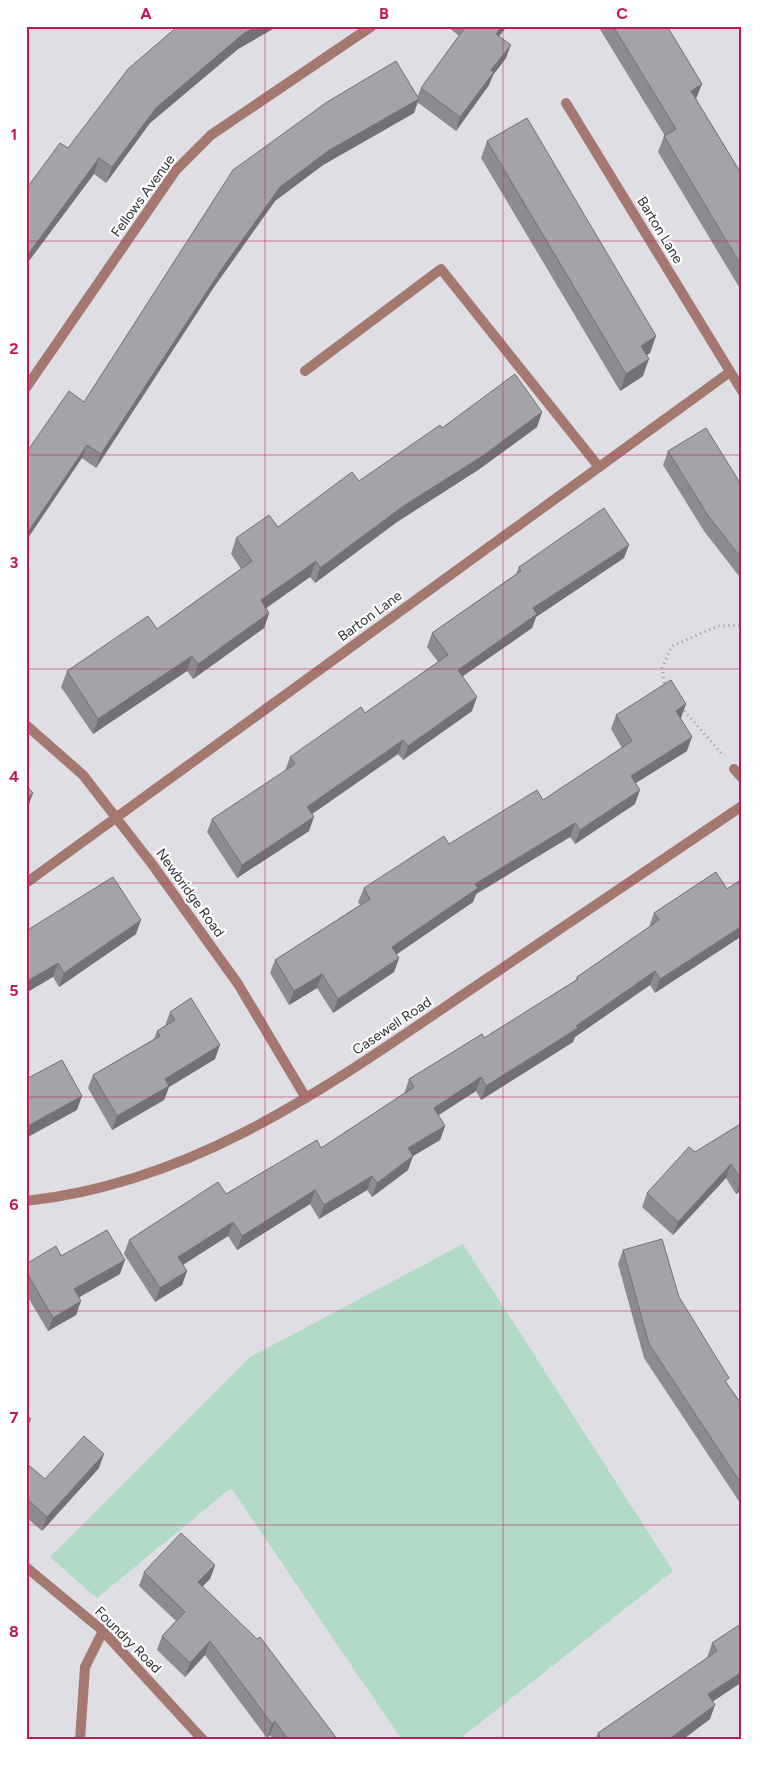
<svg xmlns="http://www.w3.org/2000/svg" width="768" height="1766" viewBox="0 0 768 1766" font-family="Figtree,sans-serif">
<rect width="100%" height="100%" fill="#dedee4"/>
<path fill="#b1dbc7" d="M463 1244 673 1571 458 1740H402L231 1488 97 1598 50 1557 250 1357Z"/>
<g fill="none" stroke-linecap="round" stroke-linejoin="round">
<g stroke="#98989d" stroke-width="3" stroke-dasharray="1 4" stroke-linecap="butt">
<path d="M665 688 662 668 672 646 718 626 742 625"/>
<path d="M681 707 721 753"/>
</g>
<path stroke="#a5786f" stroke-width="10" d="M305 371 441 269 599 467"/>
<g stroke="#a5786f" stroke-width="10">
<path d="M566 103 742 391"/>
<path d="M26 388 176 170 211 135 372 26"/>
<path d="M26 725 83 775 152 864 238 984 306 1098"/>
<path d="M734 769 742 778"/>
<path d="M26 883 730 372"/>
<path d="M26 1201C196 1183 330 1085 467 992 558 930 650 868 742 806"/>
<path d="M26 1567 103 1631 203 1740"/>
<path d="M80 1740 85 1667 103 1631"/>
</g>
</g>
<g fill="#8c8c90">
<path d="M178 26H278L238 49 150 123 106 183 94 174 68 148Z"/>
<path d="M447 26H507L499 36 506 58 493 75 489 85 456 131 417 102 414 113 323 165 275 201 214 287 96 468 82 458 84 402 233 170 417 97 421 88 459 36Z"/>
<path d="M598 26H667L696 99 742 175V292L658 152 664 136H665Z"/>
<path d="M487 141 650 353 646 355 643 376 620 391 481 158Z"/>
<path d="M542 412 537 427 478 470 397 522 315 583 310 577 266 608 269 613 264 628 193 679 187 671 93 734 61 687 67 671 157 629 241 569 231 554 236 538 278 527 359 481 442 428Z"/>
<path d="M668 451 742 486V580L704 531 663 465Z"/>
<path d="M624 558 536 617 532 628 463 676 472 711 403 760 398 754 312 814 309 831 237 878 207 832 212 819 285 771 290 757 365 713 438 662 427 647 432 633 516 574 519 567Z"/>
<path d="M686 704 680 718 687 751 636 783 635 804 575 844 570 837 476 894 473 902 396 954 399 958 394 972 333 1013 317 988 289 1005 270 973 275 960 360 905 358 902 364 888 449 844 543 800 622 748 611 729 616 715Z"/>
<path d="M716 872 655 993 650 985 575 1037 573 1042 481 1100 476 1091 438 1115 445 1126 440 1140 413 1156 408 1170 372 1197 367 1190 319 1219 310 1204 237 1250 228 1236 183 1265 187 1271 182 1285 155 1302 124 1254 129 1240 321 1148 404 1094 409 1079 484 1038 575 981 577 977 649 927 654 913Z"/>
<path d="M26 931 136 934 59 987Z"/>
<path d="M170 1012 215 1059 169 1087 164 1100 112 1130 88 1088 93 1075 154 1039 157 1031 165 1026Z"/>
<path d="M742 1123V1190L736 1194 726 1178 673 1235 642 1207 647 1193 695 1152Z"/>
<path d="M623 1250 679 1297 727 1383 742 1405V1506L644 1358 618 1264Z"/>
<path d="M61 1256 120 1274 79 1297 76 1315 48 1331 26 1294V1264Z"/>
<path d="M26 1463 45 1479 99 1468 42 1531 26 1517Z"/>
<path d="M215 1565 210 1579 202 1586 338 1740H274L270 1735 267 1738 205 1655 185 1677 157 1650 162 1636 176 1621 139 1586 144 1572Z"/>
<path d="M742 1623V1682L713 1701 710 1719 682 1740H595L598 1733 707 1658 712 1643Z"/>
</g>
<g fill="#727276">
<path d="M257 26H278L238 49 150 123 106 183 112 167 156 108 243 34Z"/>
<path d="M502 26H507L491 47 496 34Z"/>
<path d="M511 45 506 58 493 75 489 85 456 131 460 117 491 70Z"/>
<path d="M702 84 696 99 691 91Z"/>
<path d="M419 99 414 113 323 165 275 201 214 287 96 468 101 454 219 273 280 187 328 151Z"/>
<path d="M99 158 94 174 26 265V257Z"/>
<path d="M656 336 650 353 635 363 641 346Z"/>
<path d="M649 359 643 376 620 391 626 374Z"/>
<path d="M542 412 537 427 478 470 397 522 315 583 320 568 402 507Z"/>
<path d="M87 445 82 458 26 541V535Z"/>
<path d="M629 545 624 558 536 617 532 628 453 683 458 670 533 608Z"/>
<path d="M316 561 310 577 255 616 261 600Z"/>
<path d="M269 613 264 628 193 679 198 664Z"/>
<path d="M192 656 187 671 93 734 98 719Z"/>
<path d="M477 697 472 711 403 760 408 746Z"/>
<path d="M686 704 681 718 671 724 676 711Z"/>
<path d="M692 737 687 751 626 789 631 776Z"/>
<path d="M403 740 398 754 302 821 307 807Z"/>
<path d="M640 790 635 804 575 844 580 830Z"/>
<path d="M33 793 28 807 26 808V799Z"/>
<path d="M314 817 309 831 237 878 242 865Z"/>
<path d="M575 823 570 837 476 894 473 902 387 961 392 947 475 884Z"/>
<path d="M141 920 136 934 59 987 64 973Z"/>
<path d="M742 926V936L655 993 660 979Z"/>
<path d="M399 958 394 972 333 1013 338 999Z"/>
<path d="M58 963 53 977 26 993V982Z"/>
<path d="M655 971 650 985 575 1037 573 1042 481 1100 486 1086 576 1026Z"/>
<path d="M322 974 317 988 289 1005 294 991Z"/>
<path d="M220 1045 215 1059 169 1087 164 1100 112 1130 117 1116 165 1079Z"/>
<path d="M481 1077 476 1091 428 1122 434 1108Z"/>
<path d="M82 1096 77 1110 26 1138V1127Z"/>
<path d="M445 1126 440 1140 403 1162 408 1148Z"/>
<path d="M413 1156 408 1170 372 1197 377 1183Z"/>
<path d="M731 1164 726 1178 673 1235 678 1222Z"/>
<path d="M372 1176 367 1190 319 1219 324 1205Z"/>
<path d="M741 1180 742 1190 736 1194Z"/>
<path d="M315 1190 310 1204 237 1250 242 1236Z"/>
<path d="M233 1222 228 1236 173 1271 178 1257Z"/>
<path d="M125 1260 120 1274 69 1303 74 1289Z"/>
<path d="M187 1271 182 1285 155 1302 160 1288Z"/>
<path d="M81 1301 76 1315 48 1331 53 1318Z"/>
<path d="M31 1419 26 1431V1423Z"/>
<path d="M104 1454 99 1468 42 1531 47 1517Z"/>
<path d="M215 1565 210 1579 193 1596 198 1582Z"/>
<path d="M210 1641 205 1655 185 1677 190 1663Z"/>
<path d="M742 1672V1682L703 1708 708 1694Z"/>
<path d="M715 1705 710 1719 682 1740H668Z"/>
<path d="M275 1721 270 1735 267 1738 272 1724Z"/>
</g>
<g fill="#a3a3a8" stroke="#727276">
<path d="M178 26H257L243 34 156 108 112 167 99 158 26 257V189L60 143 68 148 128 69Z"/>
<path d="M466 26H502L496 34 511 45 491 70 494 72 460 117 421 88Z"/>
<path d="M613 26H667L702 84 691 91 742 175V267L664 136 676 129Z"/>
<path d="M396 61 419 99 328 151 280 187 219 273 101 454 87 445 26 535V453L69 391 84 402 233 170 327 102Z"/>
<path d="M527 118 656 336 641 346 649 359 626 374 487 141Z"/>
<path d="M515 374 542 412 484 455 402 507 320 568 316 561 261 600 269 613 198 664 192 656 98 719 67 671 148 616 157 629 252 561 236 538 269 515 278 527 352 472 359 481 440 425 442 428Z"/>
<path d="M706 428 742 486V559L709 517 668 451Z"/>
<path d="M604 508 629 545 533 608 537 614 458 670 477 697 408 746 403 740 307 807 314 817 242 865 212 819 295 764 290 757 361 707 365 713 448 655 432 633 521 571 519 567Z"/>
<path d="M671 680 686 704 676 711 692 737 631 776 640 790 580 830 575 823 475 884 478 888 392 947 399 958 338 999 322 974 294 991 275 960 370 899 364 888 444 836 449 844 537 790 543 800 632 741 616 715Z"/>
<path d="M26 785 33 793 26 799Z"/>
<path d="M716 872 727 889 742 879V926L660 979 655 971 576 1026 578 1028 486 1086 481 1077 434 1108 445 1126 408 1148 413 1156 377 1183 372 1176 324 1205 315 1190 242 1236 233 1222 178 1257 187 1271 160 1288 129 1240 218 1182 226 1194 317 1140 321 1148 414 1087 409 1079 482 1034 484 1038 578 979 577 977 659 920 654 913Z"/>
<path d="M113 877 141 920 64 973 58 963 26 982V931Z"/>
<path d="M191 998 220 1045 165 1079 169 1086 117 1116 93 1075 160 1036 157 1031 175 1020 170 1012Z"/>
<path d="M62 1060 82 1096 26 1127V1079Z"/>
<path d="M742 1123V1180L731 1164 678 1222 647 1193 689 1147 695 1152Z"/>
<path d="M107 1230 125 1260 74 1289 81 1301 53 1318 26 1271V1264L56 1246 61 1256Z"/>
<path d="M662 1239 679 1297 729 1378 725 1381 742 1405V1485L649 1344 623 1250Z"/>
<path d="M26 1414 31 1419 26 1423Z"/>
<path d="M84 1436 104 1454 47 1517 26 1498V1463L45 1479Z"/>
<path d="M181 1533 215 1565 198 1582 257 1639 260 1637 338 1740H288L275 1721 272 1724 210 1641 190 1663 162 1636 185 1612 144 1572Z"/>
<path d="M742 1623V1672L708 1694 715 1705 668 1740H595L600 1736 598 1733 717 1651 712 1643Z"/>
</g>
<path fill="none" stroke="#c2185b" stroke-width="1" stroke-opacity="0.55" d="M265 26V1740M503 26V1740M26 241H742M26 455H742M26 669H742M26 883H742M26 1097H742M26 1311H742M26 1525H742"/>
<g text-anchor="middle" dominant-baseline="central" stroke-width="4.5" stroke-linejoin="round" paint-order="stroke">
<g font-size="14" fill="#313134" stroke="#fff">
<text transform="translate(143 196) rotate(-54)">Fellows Avenue</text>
<text transform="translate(660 230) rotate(59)">Barton Lane</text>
<text transform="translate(370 616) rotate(-36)">Barton Lane</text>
<text transform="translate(190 893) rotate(54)">Newbridge Road</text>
<text transform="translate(392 1026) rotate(-34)">Casewell Road</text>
<text transform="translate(128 1640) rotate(45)">Foundry Road</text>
</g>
</g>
<rect width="768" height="1766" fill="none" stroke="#ffffff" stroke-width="55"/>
<rect x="28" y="28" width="712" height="1710" fill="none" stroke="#c2185b" stroke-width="2"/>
<g font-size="16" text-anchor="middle" font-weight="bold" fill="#c2185b">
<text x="146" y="19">A</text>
<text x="384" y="19">B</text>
<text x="622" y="19">C</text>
<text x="14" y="140">1</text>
<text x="14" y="354">2</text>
<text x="14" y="568">3</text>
<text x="14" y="782">4</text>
<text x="14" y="996">5</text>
<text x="14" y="1210">6</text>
<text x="14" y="1423">7</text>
<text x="14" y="1637">8</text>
</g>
</svg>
